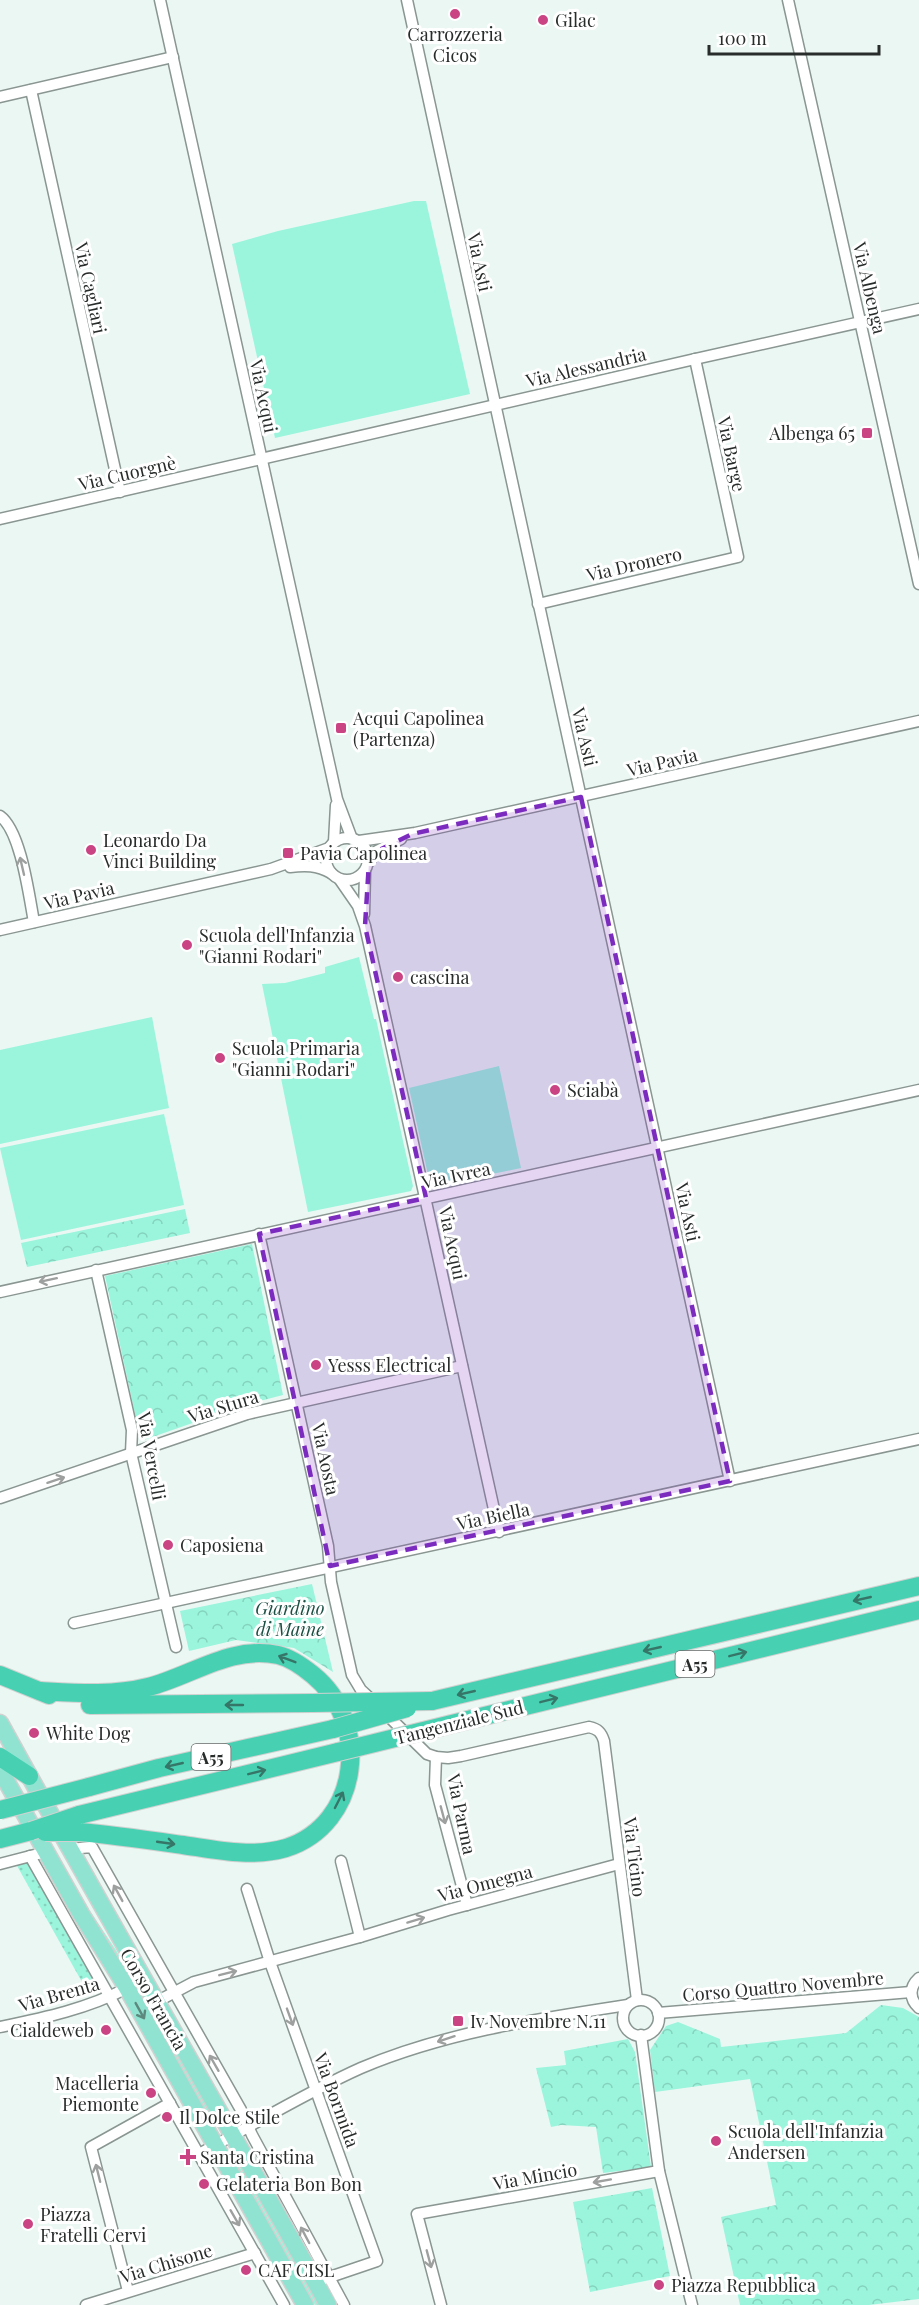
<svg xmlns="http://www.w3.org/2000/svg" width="919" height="2305" viewBox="0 0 919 2305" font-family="'Playfair Display',serif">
<defs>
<pattern id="forest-crowns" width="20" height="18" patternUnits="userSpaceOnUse" patternTransform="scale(1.5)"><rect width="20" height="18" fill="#9af5dc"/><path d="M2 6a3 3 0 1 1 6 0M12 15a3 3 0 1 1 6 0" fill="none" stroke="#85d2bd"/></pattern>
<pattern id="garden-dots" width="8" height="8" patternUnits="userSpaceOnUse" patternTransform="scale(1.5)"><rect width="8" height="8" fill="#9af5dc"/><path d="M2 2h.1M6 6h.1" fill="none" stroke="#85d2bd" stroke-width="1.8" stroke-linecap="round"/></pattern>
</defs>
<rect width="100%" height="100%" fill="#ebf7f3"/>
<g fill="#9af5dc">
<path d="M414 201H426L470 394 275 438 232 244 278 231Z"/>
<path d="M359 957 374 1019H376L413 1186 411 1191 308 1212 262 984 285 983 325 973V967Z"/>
<path d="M152 1017 169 1108 0 1144V1050Z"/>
<path d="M499 1066 521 1168 434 1186 430 1184 409 1088Z"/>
<path d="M164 1114 184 1205 21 1240 0 1148Z"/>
<path d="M15 1781 90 1911 116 1950 216 2123 212 2124 86 1912Z"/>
<path d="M234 2157 318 2305H315L232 2159Z"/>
</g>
<g fill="url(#forest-crowns)">
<path d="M185 1209 190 1233 27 1267 21 1243Z"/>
<path d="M252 1244 283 1395 244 1405 141 1441 105 1276Z"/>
<path d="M312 1584 333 1672 294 1648 236 1640 189 1651 180 1611Z"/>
<path d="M881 2005 903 2008 919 2017V2299L869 2305H740L721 2217 776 2205 750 2079 655 2092 650 2050 666 2026 678 2022 720 2039 721 2047 846 2033Z"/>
<path d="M628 2039 635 2052 651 2167 603 2173 596 2127 561 2125 551 2127 536 2068 566 2065 564 2051Z"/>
<path d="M652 2188 670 2276 590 2292 573 2202Z"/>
</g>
<path fill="url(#garden-dots)" d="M27 1859 97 1986 87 1991 16 1864Z"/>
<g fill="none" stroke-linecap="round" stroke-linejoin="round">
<g stroke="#8a9692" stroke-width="13">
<g id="street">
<path d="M160 0 337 799 352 839"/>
<path d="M407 0 730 1481"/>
<path d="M788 0 919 584"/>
<path d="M31 90 120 492"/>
<path d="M0 97 173 57"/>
<path d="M0 519 695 359 919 309"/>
<path d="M538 604 738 557 695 359"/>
<path d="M0 816C21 831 29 896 34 922"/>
<circle cx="347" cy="859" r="21"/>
<path d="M359 841 415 833 919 721"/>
<path d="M334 842 336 805"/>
<path d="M369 862 377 851 401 839"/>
<path d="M290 867C305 865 317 865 331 873"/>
<path d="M340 880 358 906 365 926 499 1532"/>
<path d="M364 914 365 872"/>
<path d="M0 930 271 869 329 848"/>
<path d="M259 1234 328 1546 331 1582 352 1675 361 1690 373 1701"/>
<path d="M96 1270 132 1430 131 1453 176 1647"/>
<path d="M0 1292 919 1090"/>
<path d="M0 1498 247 1414 462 1366"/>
<path d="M74 1623 919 1439"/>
<path d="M384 1712 427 1754 436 1757 448 1758 461 1756 589 1727C598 1729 601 1732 604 1741L637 2000"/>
<path d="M436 1757 435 1785 467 1905"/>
<path d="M69 1849 92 1847 241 2110 252 2135 344 2305"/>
<path d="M30 1856 284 2305"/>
<path d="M341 1861 360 1937"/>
<path d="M0 1864 46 1852"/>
<path d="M247 1889 270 1962 377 2261 321 2280"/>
<path d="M919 1978C909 1987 909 1999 919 2008"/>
<circle cx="641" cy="2018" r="18"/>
<path d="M158 2001 194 1982 360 1937 448 1910 619 1864"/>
<path d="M658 2013 911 1992"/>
<path d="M0 2027C43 2018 87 2009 127 1988"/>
<path d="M641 2035 659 2171 692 2305"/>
<path d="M199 2154C253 2125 305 2093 361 2068 446 2032 537 2019 628 2005"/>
<path d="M128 2291 91 2147 170 2103"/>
<path d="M86 2305 255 2253"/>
<path d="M441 2305 417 2214 659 2171"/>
</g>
</g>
<g stroke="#d0d1d0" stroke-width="19">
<g id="primary">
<path d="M0 1723C107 1918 220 2110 328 2305"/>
<path d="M0 1770 81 1914 127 1988 305 2305"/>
</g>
</g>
<g stroke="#d0d1d0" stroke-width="20">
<g id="highway">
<path d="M0 1675 49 1695"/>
<path d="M40 1691C76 1693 112 1696 148 1687 192 1676 230 1645 278 1655 291 1658 302 1666 313 1675 371 1722 361 1824 286 1848 252 1858 217 1850 183 1845 148 1840 114 1835 79 1832"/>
<path d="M432 1701 919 1586"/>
<path d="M90 1705 313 1703"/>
<path d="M472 1719 919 1610"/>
<path d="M0 1757 29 1776"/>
<path d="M89 1787 159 1768 333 1729"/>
<path d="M79 1815 338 1752"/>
<path d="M0 1839 31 1831"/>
</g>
</g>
<use href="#street" stroke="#fff" stroke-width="10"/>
<use href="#primary" stroke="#91e3d1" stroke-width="16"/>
<use href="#highway" stroke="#47d1b2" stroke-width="18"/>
<g stroke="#d0d1d0" stroke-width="20" stroke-linecap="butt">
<g id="highway-bridge">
<path d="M313 1703 432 1701"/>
<path d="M333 1729 407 1708"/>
<path d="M338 1752 472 1719"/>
<path d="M0 1810 89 1787"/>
<path d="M31 1831 79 1815"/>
<path d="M45 1832H79"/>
</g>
</g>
<use href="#highway-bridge" stroke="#47d1b2" stroke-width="18"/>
</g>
<defs><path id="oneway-shaft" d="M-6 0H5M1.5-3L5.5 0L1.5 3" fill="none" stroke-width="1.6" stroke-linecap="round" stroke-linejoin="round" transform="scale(1.5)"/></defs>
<g stroke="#9ea0a0">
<use href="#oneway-shaft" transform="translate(22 866) rotate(-103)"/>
<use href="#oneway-shaft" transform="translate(48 1280) rotate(168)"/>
<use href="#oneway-shaft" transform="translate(56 1480) rotate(-18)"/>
<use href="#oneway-shaft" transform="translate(443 1815) rotate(75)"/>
<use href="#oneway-shaft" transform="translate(118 1893) rotate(-119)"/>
<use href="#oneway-shaft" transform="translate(416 1920) rotate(-17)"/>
<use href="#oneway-shaft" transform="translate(228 1973) rotate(-14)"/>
<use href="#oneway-shaft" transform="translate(290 2017) rotate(70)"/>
<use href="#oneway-shaft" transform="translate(446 2039) rotate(162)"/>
<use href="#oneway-shaft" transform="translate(214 2063) rotate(-120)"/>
<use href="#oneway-shaft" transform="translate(98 2173) rotate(-104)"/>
<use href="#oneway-shaft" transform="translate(602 2181) rotate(170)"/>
<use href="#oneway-shaft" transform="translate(235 2218) rotate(60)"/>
<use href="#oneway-shaft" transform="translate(305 2235) rotate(-118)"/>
<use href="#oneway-shaft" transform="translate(429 2259) rotate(75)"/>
</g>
<g stroke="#367668">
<use href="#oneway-shaft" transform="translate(862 1599) rotate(167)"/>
<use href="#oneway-shaft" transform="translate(652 1649) rotate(167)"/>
<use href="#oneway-shaft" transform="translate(738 1654) rotate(-14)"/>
<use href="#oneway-shaft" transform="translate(287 1659) rotate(-159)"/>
<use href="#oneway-shaft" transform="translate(466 1693) rotate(167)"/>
<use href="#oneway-shaft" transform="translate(549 1700) rotate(-14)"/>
<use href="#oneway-shaft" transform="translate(234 1705) rotate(180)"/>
<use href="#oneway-shaft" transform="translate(174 1765) rotate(167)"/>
<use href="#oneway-shaft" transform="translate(257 1772) rotate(-14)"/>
<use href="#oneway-shaft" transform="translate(339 1800) rotate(-63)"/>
<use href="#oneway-shaft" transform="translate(166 1843) rotate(8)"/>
</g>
<use stroke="#5c887e" href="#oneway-shaft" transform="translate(140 2011) rotate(61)"/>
<path fill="#7b2cbf" fill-opacity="0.2" stroke="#7b2cbf" stroke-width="4.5" stroke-dasharray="12 8" stroke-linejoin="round" d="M581 797 730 1481 330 1566 259 1234 426 1198 365 926 369 862 377 851 412 834Z"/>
<g fill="#ca4484" stroke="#fff" stroke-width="2">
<circle cx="455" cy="14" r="6"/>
<circle cx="543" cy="20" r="6"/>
<rect x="861" y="427" width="12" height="12" rx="3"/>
<rect x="335" y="722" width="12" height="12" rx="3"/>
<circle cx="91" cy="850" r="6"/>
<rect x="282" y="847" width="12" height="12" rx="3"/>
<circle cx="187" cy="945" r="6"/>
<circle cx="398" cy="977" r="6"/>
<circle cx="220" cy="1058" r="6"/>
<circle cx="555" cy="1090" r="6"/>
<circle cx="316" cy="1365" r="6"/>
<circle cx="168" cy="1545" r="6"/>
<circle cx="34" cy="1733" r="6"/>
<rect x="452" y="2015" width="12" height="12" rx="3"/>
<circle cx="106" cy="2030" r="6"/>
<circle cx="151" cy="2093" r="6"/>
<circle cx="167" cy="2117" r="6"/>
<circle cx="716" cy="2141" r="6"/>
<path d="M185 2148h6v6h6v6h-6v6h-6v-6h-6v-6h6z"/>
<circle cx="204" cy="2184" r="6"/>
<circle cx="28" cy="2224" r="6"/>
<circle cx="246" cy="2270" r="6"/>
<circle cx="659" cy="2285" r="6"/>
</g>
<g text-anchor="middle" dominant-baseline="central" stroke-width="6" stroke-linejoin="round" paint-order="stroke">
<g fill="#fff" stroke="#686b6b" stroke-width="1.5">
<rect x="675.5" y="1651" width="39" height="26" rx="4.5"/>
<rect x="191.5" y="1744" width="39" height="26" rx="4.5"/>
</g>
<g font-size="16" font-weight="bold" fill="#282c2b">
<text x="695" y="1664">A55</text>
<text x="211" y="1757">A55</text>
</g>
<g font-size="18" fill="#282c2b" stroke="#fff" text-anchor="start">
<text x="555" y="20">Gilac</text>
<text x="455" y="34" text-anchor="middle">Carrozzeria<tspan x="455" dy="21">Cicos</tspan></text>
<text x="855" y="433" text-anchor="end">Albenga 65</text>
<text x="353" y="718">Acqui Capolinea<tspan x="353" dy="21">(Partenza)</tspan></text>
<text x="103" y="840">Leonardo Da<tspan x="103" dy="21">Vinci Building</tspan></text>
<text x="300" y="853">Pavia Capolinea</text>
<text x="199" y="935">Scuola dell'Infanzia<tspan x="199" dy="21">"Gianni Rodari"</tspan></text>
<text x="410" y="977">cascina</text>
<text x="232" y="1048">Scuola Primaria<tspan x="232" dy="21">"Gianni Rodari"</tspan></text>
<text x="567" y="1090">Sciabà</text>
<text x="328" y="1365">Yesss Electrical</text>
<text x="180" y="1545">Caposiena</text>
<text x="46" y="1733">White Dog</text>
<text x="470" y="2021">Iv Novembre N.11</text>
<text x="94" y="2030" text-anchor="end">Cialdeweb</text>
<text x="139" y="2083" text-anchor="end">Macelleria<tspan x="139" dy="21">Piemonte</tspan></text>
<text x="179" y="2117">Il Dolce Stile</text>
<text x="728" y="2131">Scuola dell'Infanzia<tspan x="728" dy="21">Andersen</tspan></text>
<text x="200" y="2157">Santa Cristina</text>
<text x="216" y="2184">Gelateria Bon Bon</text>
<text x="40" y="2214">Piazza<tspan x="40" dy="21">Fratelli Cervi</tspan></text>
<text x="258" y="2270">CAF CISL</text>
<text x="671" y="2285">Piazza Repubblica</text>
</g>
<g font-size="18" fill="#282c2b" stroke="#fff">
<text transform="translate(480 262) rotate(78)">Via Asti</text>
<text transform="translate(91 288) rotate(78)">Via Cagliari</text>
<text transform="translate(870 288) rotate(77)">Via Albenga</text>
<text transform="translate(586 367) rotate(-13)">Via Alessandria</text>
<text transform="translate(264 396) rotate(78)">Via Acqui</text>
<text transform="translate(732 454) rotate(78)">Via Barge</text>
<text transform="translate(127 473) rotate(-13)">Via Cuorgnè</text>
<text transform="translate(634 564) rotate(-13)">Via Dronero</text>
<text transform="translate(585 737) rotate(77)">Via Asti</text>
<text transform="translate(662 762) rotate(-13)">Via Pavia</text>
<text transform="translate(79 895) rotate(-13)">Via Pavia</text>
<text transform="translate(456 1175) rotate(-12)">Via Ivrea</text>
<text transform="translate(688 1212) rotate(78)">Via Asti</text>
<text transform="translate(453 1243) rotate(78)">Via Acqui</text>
<text transform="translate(223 1406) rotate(-17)">Via Stura</text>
<text transform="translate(152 1456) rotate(80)">Via Vercelli</text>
<text transform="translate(326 1459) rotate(78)">Via Aosta</text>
<text transform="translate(493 1516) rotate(-12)">Via Biella</text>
<text transform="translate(459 1722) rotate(-14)">Tangenziale Sud</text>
<text transform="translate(462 1814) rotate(78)">Via Parma</text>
<text transform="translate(635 1857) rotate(83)">Via Ticino</text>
<text transform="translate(485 1883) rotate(-15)">Via Omegna</text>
<text transform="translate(783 1986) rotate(-5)">Corso Quattro Novembre</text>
<text transform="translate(59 1994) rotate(-16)">Via Brenta</text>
<text transform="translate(154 1999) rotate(60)">Corso Francia</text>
<text transform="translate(337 2100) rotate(70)">Via Bormida</text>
<text transform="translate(535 2176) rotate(-10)">Via Mincio</text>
<text transform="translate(166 2263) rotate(-17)">Via Chisone</text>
</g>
<g font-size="18" font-style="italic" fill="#1c4f43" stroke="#fff">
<text x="290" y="1608">Giardino<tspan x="290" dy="21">di Maine</tspan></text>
</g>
</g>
<path d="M709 45v9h170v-9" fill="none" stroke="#282c2b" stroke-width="3"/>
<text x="718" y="45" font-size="18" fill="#282c2b" stroke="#ffffff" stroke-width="4.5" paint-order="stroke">100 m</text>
</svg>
